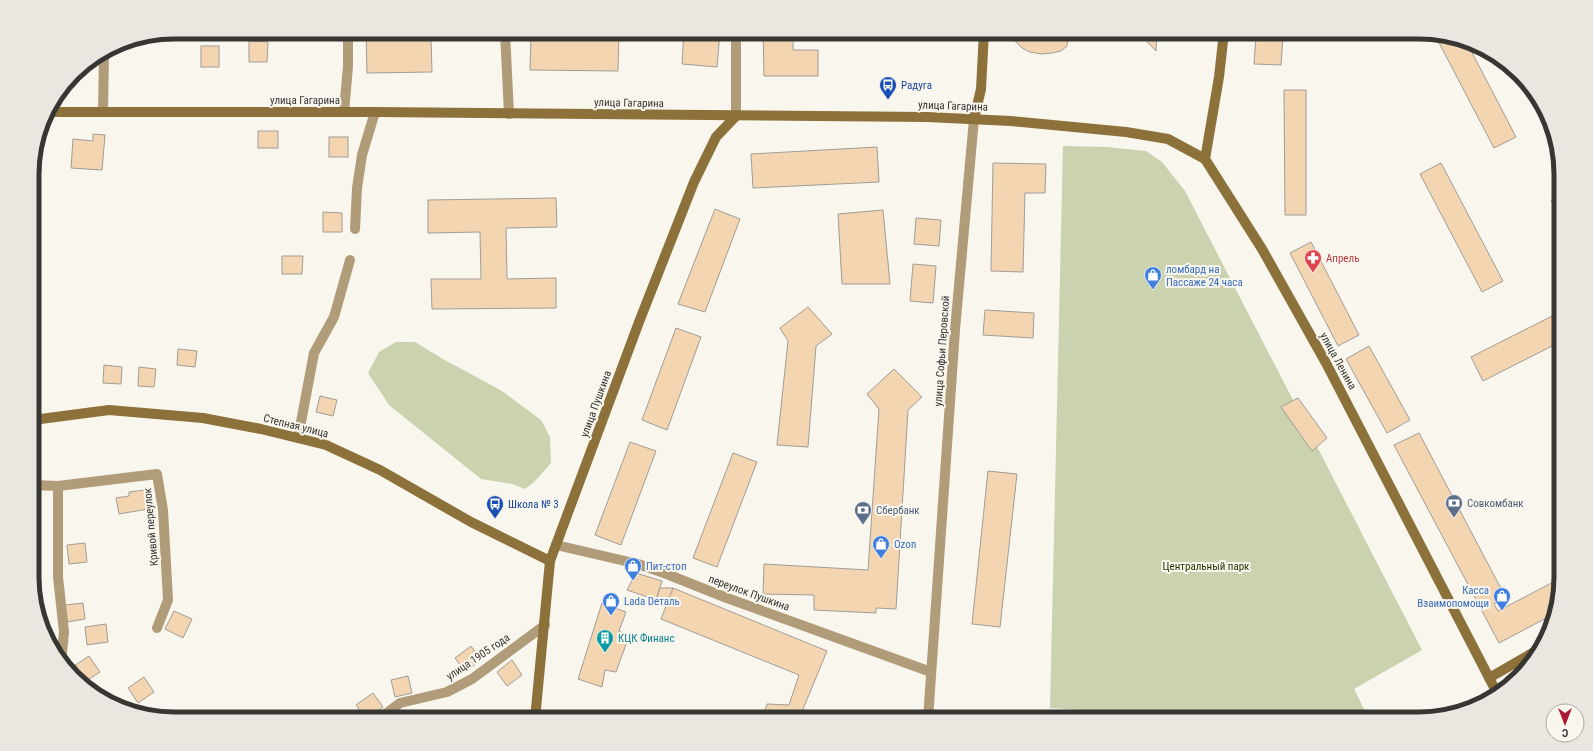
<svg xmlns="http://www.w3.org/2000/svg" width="1593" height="751" viewBox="0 0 1593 751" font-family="'Roboto Condensed',sans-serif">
<rect width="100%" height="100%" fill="#f9f6ee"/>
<g fill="#cad2af">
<path d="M1063 146 1107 147 1146 151 1162 162 1185 191 1422 650 1354 689 1369 719H1114L1113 712 1050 708Z"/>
<path d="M396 342H415L443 359 502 391 541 420 550 437 551 463 535 481 525 489 512 484 481 479 389 405 368 373 379 352Z"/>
</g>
<g fill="#f3d6b1" stroke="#a19c96">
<path d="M366 32H486L487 37 431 38 432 72 367 73Z"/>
<path d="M597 32H619L618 71 530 70 531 35 597 37Z"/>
<path d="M684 32H720L717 67 682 64Z"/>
<path d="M763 32H793V50H818V76H764Z"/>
<path d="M1015 32H1068L1067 46 1061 51 1052 53 1041 54 1030 52 1022 48 1015 41Z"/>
<path d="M1138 32H1157L1156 51Z"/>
<path d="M1435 35 1466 41 1516 137 1494 148Z"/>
<path d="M1256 36H1283L1281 65 1254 64Z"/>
<path d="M249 41 268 42 267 62H249Z"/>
<rect x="201" y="46" width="18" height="21"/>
<path d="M1284 90H1306V215H1285Z"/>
<rect x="258" y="131" width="20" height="17"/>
<path d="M93 134 105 135 102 170 71 168 73 139 93 141Z"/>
<rect x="329" y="137" width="19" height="20"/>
<path d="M877 147 879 182 753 188 751 154Z"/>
<path d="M993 163 1046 164 1045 193H1025L1023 272 991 271Z"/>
<path d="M1441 163 1503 281 1482 292 1420 174Z"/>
<path d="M1560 190V209L1551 201Z"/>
<path d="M556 198 557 227 506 228 507 279 556 278V308L432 309 431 279H481L480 232 428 233V200Z"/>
<path d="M715 209 740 219 705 312 678 304Z"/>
<path d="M883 210 890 284H842L838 214Z"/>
<path d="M323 212 342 213V232H323Z"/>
<path d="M916 218 941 220 939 246 914 244Z"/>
<path d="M1311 242 1359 335 1338 346 1290 253Z"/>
<path d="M282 256H303L302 274H282Z"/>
<path d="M913 264 936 266 933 303 910 301Z"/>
<path d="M808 307 832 334 816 346 808 447 777 445 788 341 780 328Z"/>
<path d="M985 310 1034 313 1033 338 983 335Z"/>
<path d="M1560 312V342L1483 381 1471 357Z"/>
<path d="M676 328 701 337 667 430 642 420Z"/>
<path d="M1369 346 1410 420 1387 433 1346 359Z"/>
<path d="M178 349 197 351 195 367 177 365Z"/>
<path d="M104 365 122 367 121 384 103 383Z"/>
<path d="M139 367 156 369 154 387 138 386Z"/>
<path d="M894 369 922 397 908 410 896 609 876 608V613L814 610V595L763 594 764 564 868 570 879 409 867 394Z"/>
<path d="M320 396 337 400 333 416 316 412Z"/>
<path d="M1298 398 1327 438 1312 451 1281 407Z"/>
<path d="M1419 433 1506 598 1494 604 1498 611 1561 578 1554 614 1499 643 1394 445Z"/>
<path d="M630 442 656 451 621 545 595 535Z"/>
<path d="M733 453 757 462 717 567 693 558Z"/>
<path d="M988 471 1017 474 1000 627 972 624Z"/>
<path d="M145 490 148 509 119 514 116 498 129 496V492Z"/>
<path d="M85 543 87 562 69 564 67 545Z"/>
<path d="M636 573 662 581 656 600 627 590Z"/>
<path d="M660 588H673L672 605 656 600Z"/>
<path d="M673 588 827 651 799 719H762L767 704 789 705 799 675 661 619Z"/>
<path d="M83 603 85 619 67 622 65 605Z"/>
<path d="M602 603 626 612 619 631 629 636 616 672 605 670 602 687 578 679Z"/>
<path d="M174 611 192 619 183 638 165 629Z"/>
<path d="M106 624 108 642 87 645 85 627Z"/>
<path d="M471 646 481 660 465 672 455 658Z"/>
<path d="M89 656 100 672 85 682 74 666Z"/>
<path d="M512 660 522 675 507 686 497 672Z"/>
<path d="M408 676 412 693 395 697 391 680Z"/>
<path d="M144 677 154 692 138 703 128 688Z"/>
<path d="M373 693 383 707 366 719 356 705Z"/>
</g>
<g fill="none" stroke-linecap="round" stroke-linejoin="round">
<g stroke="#b09c79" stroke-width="10">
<path d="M505 32 509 114"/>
<path d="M103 112 104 53"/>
<path d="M344 112 348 66V32"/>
<path d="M736 116V32"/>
<path d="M355 229 357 188 362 155 375 112"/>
<path d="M298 438 314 353 334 317 350 260"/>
<path d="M33 485 58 486V577L64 632 61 663"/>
<path d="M58 486 157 474 163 510 168 600 157 628"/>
<path d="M556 545 638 564 664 573 727 598 931 672"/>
<path d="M379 719 400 703 447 692 472 679 545 625"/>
<path d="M928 719 955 330 974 119"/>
</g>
<g stroke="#8d713a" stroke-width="10">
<path d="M1224 32 1219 77 1205 159 1262 249 1326 363 1498 695"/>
<path d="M46 112H375L927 117 1011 121 1126 132 1168 139 1205 159"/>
<path d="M974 119 981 89 984 32"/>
<path d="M33 420 109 410 203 418 261 429 326 445 380 470 471 522 550 561"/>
<path d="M1489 678 1541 648"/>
<path d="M535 719 550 561 639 322 694 182 716 137 736 116"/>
</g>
</g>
<defs>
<g id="bus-pin" transform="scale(0.9)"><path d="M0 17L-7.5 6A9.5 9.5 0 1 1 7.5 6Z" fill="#1a4fb4" stroke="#f9f6ee"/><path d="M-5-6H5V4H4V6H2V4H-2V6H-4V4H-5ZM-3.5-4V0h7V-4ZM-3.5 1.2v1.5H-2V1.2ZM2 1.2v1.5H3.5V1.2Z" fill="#fff"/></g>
<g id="pharmacy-pin" transform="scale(0.9)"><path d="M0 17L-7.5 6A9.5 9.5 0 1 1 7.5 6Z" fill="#e0444e" stroke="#f9f6ee"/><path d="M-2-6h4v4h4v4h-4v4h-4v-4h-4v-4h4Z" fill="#fff"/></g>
<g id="shop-pin" transform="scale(0.9)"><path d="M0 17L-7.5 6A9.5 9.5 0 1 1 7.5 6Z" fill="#3f7fe0" stroke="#f9f6ee"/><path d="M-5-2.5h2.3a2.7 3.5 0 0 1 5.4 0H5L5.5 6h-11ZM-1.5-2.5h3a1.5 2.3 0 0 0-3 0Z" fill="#fff"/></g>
<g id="bank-pin" transform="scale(0.9)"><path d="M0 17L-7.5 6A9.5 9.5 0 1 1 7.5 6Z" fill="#5c6f8a" stroke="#f9f6ee"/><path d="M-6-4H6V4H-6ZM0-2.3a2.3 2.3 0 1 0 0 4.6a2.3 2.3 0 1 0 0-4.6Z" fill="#fff"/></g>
<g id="building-pin" transform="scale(0.9)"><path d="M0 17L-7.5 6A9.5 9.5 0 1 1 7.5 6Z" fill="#0f9aa8" stroke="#f9f6ee"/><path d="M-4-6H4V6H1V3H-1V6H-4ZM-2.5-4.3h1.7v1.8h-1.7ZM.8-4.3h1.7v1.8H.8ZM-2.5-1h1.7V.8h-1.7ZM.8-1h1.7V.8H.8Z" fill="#fff"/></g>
</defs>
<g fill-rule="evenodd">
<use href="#bus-pin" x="888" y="85"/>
<use href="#pharmacy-pin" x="1313" y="258"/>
<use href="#shop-pin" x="1153" y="275"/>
<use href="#bank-pin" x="1454" y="503"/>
<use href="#bus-pin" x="495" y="504"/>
<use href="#bank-pin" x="863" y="510"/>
<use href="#shop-pin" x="881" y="544"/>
<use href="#shop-pin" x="633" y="566"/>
<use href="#shop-pin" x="1502" y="596"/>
<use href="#shop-pin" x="611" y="601"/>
<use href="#building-pin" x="605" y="638"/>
</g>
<g text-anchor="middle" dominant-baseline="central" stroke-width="4" stroke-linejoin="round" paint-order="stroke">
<g font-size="11" fill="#164399" stroke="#f9f6ee" text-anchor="start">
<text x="901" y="85">Радуга</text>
<text x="508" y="504">Школа № 3</text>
</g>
<g font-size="11" fill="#373633" stroke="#f9f6ee">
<text x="305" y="100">улица Гагарина</text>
<text transform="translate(629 103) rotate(1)">улица Гагарина</text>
<text transform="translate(953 106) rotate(2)">улица Гагарина</text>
<text transform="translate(942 351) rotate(-86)">улица Софьи Перовской</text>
<text transform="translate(1338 361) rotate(61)">улица Ленина</text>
<text transform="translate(596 404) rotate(-70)">улица Пушкина</text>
<text transform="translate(296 426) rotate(14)">Степная улица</text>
<text transform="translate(151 527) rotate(-95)">Кривой переулок</text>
<text transform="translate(749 593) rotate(20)">переулок Пушкина</text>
<text transform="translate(478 657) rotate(-34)">улица 1905 года</text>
</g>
<g font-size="11" fill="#be3a42" stroke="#f9f6ee" text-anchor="start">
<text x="1326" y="258">Апрель</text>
</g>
<g font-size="11" fill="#366cbe" stroke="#f9f6ee" text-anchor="start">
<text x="1166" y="269">ломбард на<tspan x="1166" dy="13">Пассаже 24 часа</tspan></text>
<text x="894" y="544">Ozon</text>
<text x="646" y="566">Пит-стоп</text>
<text x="1489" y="590" text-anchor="end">Касса<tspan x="1489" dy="13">Взаимопомощи</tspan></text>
<text x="624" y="601">Lada Dеталь</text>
</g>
<g font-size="11" fill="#4e5e75" stroke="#f9f6ee" text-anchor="start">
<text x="1467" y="503">Совкомбанк</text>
<text x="876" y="510">Сбербанк</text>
</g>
<g font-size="11" fill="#2c3300" stroke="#f9f6ee">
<text x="1206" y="566">Центральный парк</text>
</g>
<g font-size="11" fill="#0d838f" stroke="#f9f6ee" text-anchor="start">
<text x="618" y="638">КЦК Финанс</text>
</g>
</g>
<path d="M0 0H1593V751H0ZM174 39H1419A135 135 0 0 1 1554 174V577A135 135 0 0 1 1419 712H174A135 135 0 0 1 39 577V174A135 135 0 0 1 174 39Z" fill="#e9e7df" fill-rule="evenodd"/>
<path fill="none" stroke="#373633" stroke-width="5" d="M174 39H1419A135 135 0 0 1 1554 174V577A135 135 0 0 1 1419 712H174A135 135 0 0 1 39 577V174A135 135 0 0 1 174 39Z"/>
<g transform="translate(1565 723) rotate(180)"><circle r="19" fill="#f9f6ee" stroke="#aba9a3"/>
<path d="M0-3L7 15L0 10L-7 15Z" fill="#ac162f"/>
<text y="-6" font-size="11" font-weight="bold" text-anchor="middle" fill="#373633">С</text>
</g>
</svg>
